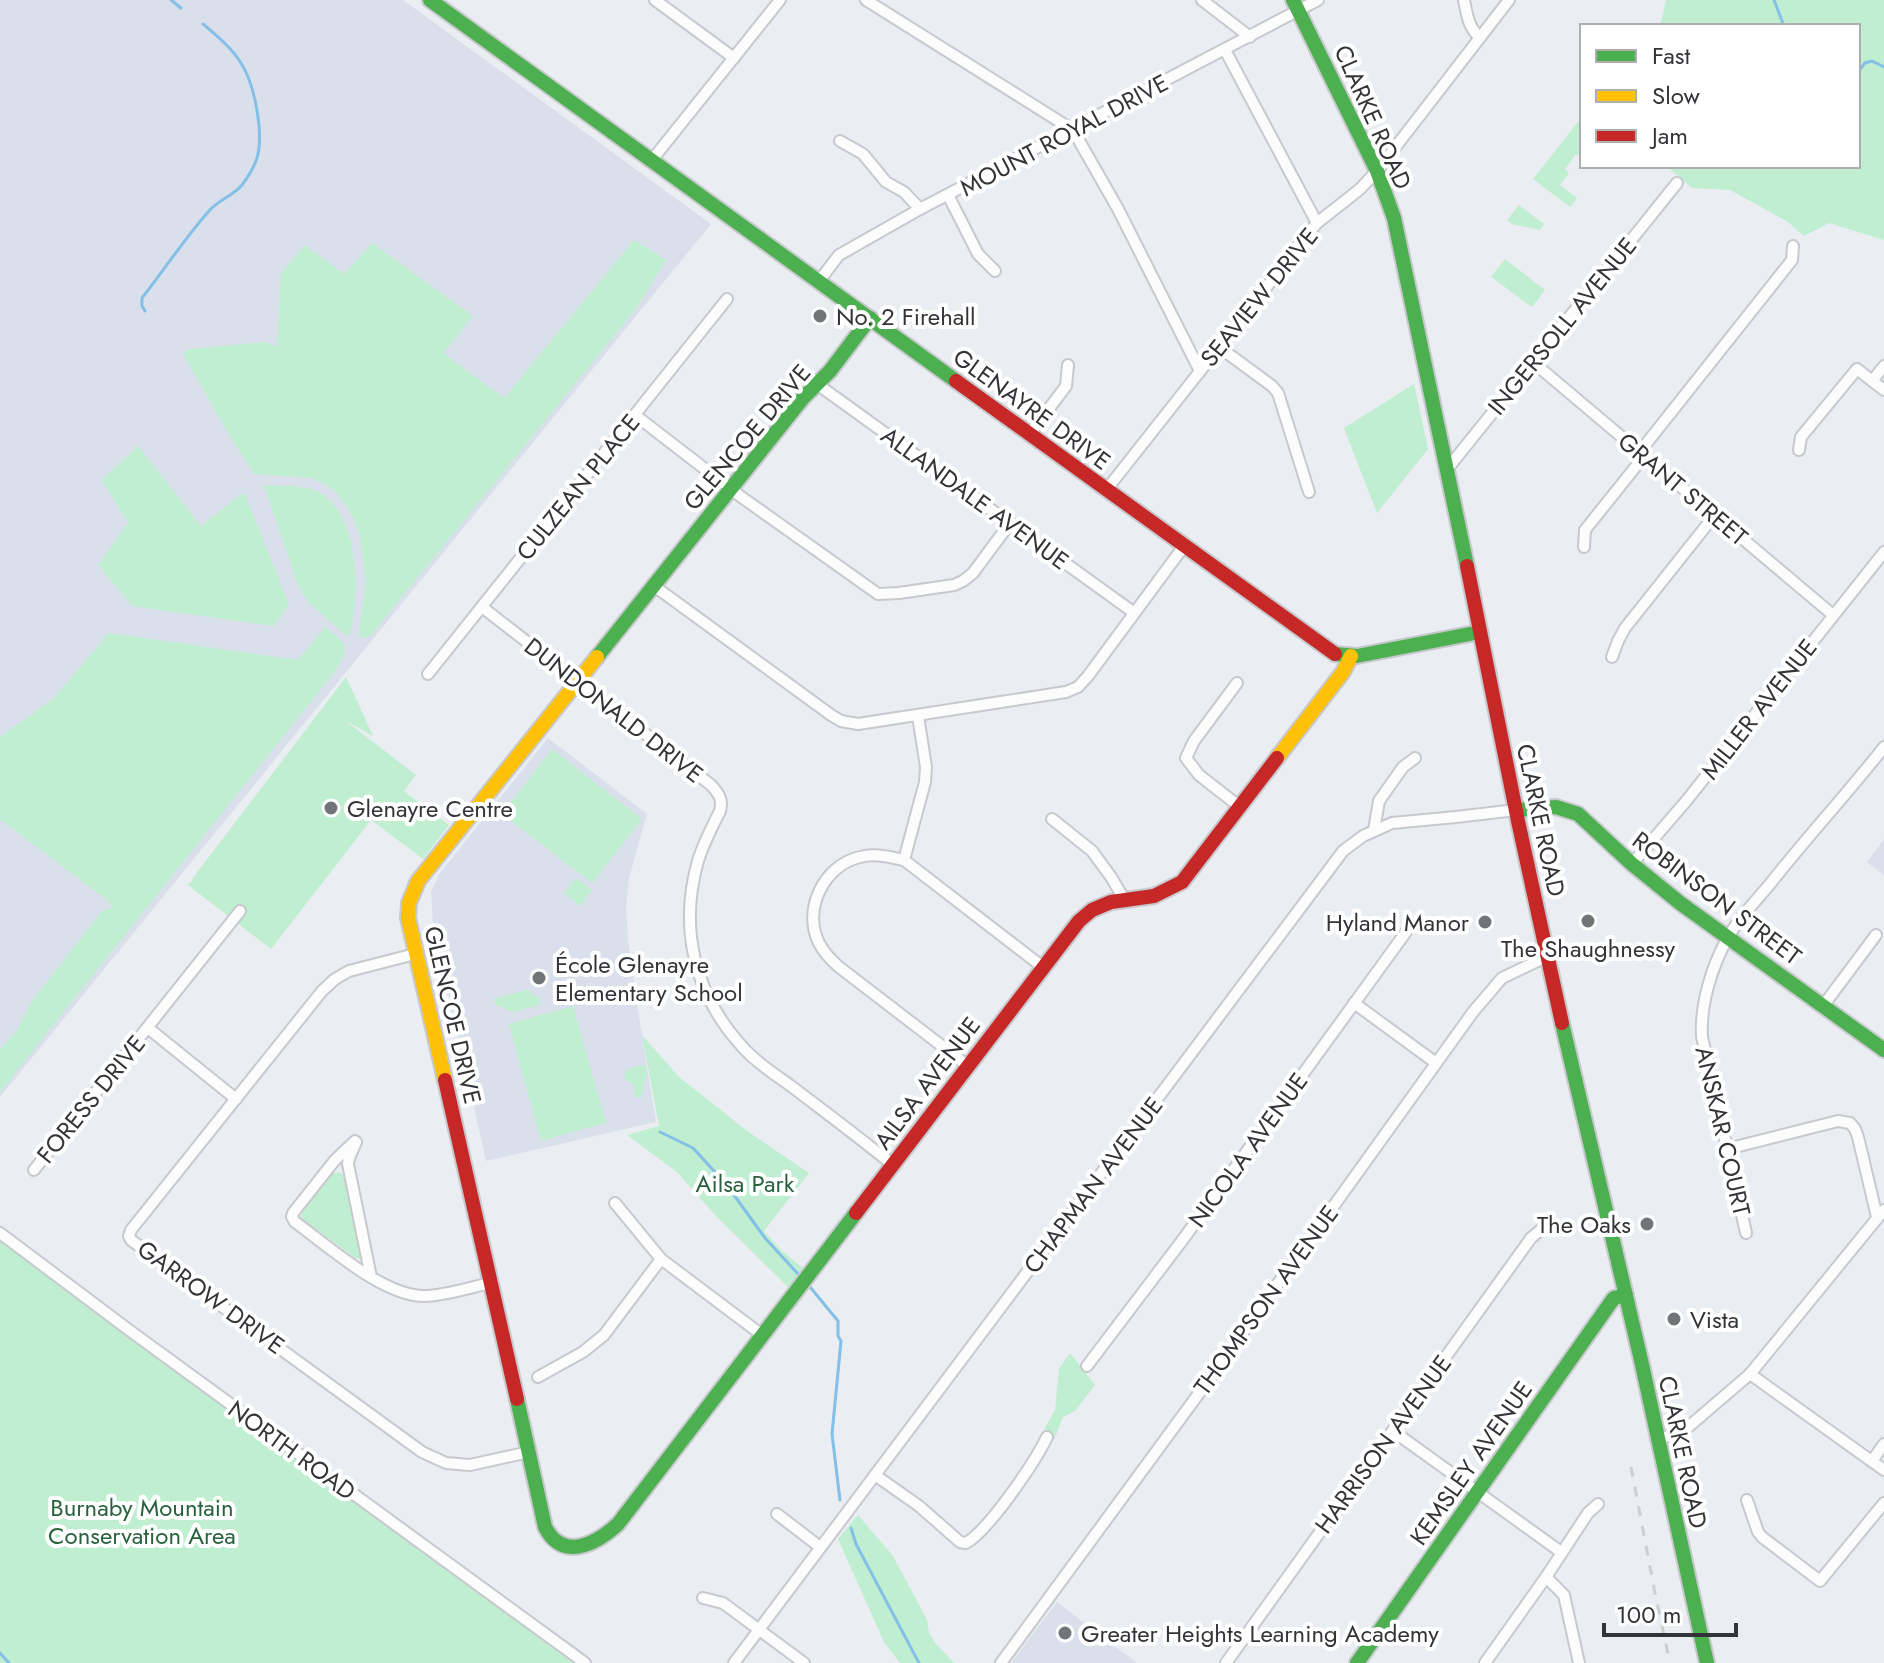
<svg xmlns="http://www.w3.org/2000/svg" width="1884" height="1663" viewBox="0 0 1884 1663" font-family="Jost,sans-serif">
<rect width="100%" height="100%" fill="#eaedf2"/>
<g fill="#dae0eb">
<path d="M0 0H403L711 224 0 1097Z"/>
<path d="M548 738 647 814 629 878 626 908 628 940 639 1017 656 1122 486 1161 433 924 431 891 440 873Z"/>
<path d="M1884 839V875L1867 862Z"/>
<path d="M1057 1602 1137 1663H1011Z"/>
</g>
<g fill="#c0eed0">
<path d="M1666 0H1884V240L1829 223 1804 236 1788 222 1730 190 1692 188 1670 169 1669 166H1858V26H1660Z"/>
<path d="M1582 117V157L1576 154 1565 169 1569 173 1560 185 1577 198 1570 207 1533 179Z"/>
<path d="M1519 205 1544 224 1540 230 1512 224 1507 220Z"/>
<path d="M634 240 666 260 636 309 370 636 363 638 360 636 359 631 366 584 360 535 350 511 333 489 312 478 254 474 232 440 184 356 185 352 190 349 266 342 277 348 281 273 305 245 344 274 372 243 473 316 443 353 504 398Z"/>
<path d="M1505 259 1545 290 1532 307 1491 277Z"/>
<path d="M1414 384 1428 449 1377 513 1344 428Z"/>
<path d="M138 446 201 526 244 492 289 605 273 626 132 606 98 565 128 523 102 480Z"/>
<path d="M264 485C278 486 307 485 319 492 361 516 359 593 350 634L347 636 308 602 298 585Z"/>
<path d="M325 627 344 643 345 652 336 670 0 1092V1049L18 1029 31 1002 102 911 112 907 107 900 0 819V737L53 699 109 633 298 660Z"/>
<path d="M346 677 373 736 346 721 416 775 404 791 449 825 423 859 371 820 271 949 188 885 193 880 192 879Z"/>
<path d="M552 749 642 819 592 883 502 814Z"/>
<path d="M576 878 592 890 580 906 564 893Z"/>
<path d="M529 989 533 996H539L540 1005 511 1012 501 1006H496L494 999Z"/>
<path d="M573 1006 606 1123 541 1141 509 1024Z"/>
<path d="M642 1035 679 1077 750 1133 809 1173 764 1231 779 1248 805 1270 790 1289 717 1217 677 1172 627 1135 659 1126Z"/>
<path d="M644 1065 647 1073 641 1098 634 1096V1086L624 1078 627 1069Z"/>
<path d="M340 1172 347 1179 363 1254 360 1259 355 1258 304 1220 301 1216 302 1210 331 1174Z"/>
<path d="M0 1238 573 1663H0Z"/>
<path d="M1070 1353 1095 1385 1075 1411 1063 1417 1054 1440 1043 1432 1055 1410 1059 1369Z"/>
<path d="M858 1515 893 1556 927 1620 929 1633 936 1644 954 1663H900L884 1642 838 1539Z"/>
</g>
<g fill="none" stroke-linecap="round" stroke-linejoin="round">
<g stroke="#84bfe8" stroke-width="3">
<path d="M171 0 181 8"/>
<path d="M1774 0 1784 26"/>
<path d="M1858 72 1865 63 1872 61 1884 67"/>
<path d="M145 311 142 306V298C164 270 185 238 209 211 218 200 233 196 242 185 248 177 254 167 257 158 264 134 255 85 241 63 232 48 216 35 203 24"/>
<path d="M660 1132 693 1148 726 1184 765 1238 799 1275"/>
<path d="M810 1287 838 1321V1336L841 1341 832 1434 840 1500"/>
<path d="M851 1528 856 1544 919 1663"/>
<path d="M0 1653 9 1663"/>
</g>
<g stroke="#c7c9cd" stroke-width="14">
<g id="street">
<path d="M655 0 734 58"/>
<path d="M866 0 1073 130 1118 209 1200 371"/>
<path d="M1202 0 1250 37"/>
<path d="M1464 0C1467 15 1468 26 1479 37"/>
<path d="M1225 50 1317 223"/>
<path d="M840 141 863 154 886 182 904 192 920 209"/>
<path d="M652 160 780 0"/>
<path d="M948 195 978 254 995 271"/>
<path d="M819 281 839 255 920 209 1318 0"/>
<path d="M1219 347 1272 386 1278 393 1309 492"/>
<path d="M1534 363 1833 615"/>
<path d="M1872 381 1884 366"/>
<path d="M817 384 1133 612"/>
<path d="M635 415 740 496 878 594 899 593 954 585 963 581 973 573 1010 523"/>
<path d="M1030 434 1066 386 1068 365"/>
<path d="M1799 450 1801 437 1857 369 1884 390"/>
<path d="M1448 468 1677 183"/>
<path d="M1107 489 1317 223 1360 189 1377 171 1509 0"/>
<path d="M1584 547 1585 530 1637 465 1646 444 1792 260 1793 246"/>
<path d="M654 586 831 715 841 721 858 724 1066 692 1078 687 1088 676 1184 546"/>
<path d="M482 607 711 785C719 794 723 799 720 811 712 827 703 844 698 861 679 927 694 992 739 1043 753 1060 773 1073 791 1086 825 1112 860 1138 893 1165"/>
<path d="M1612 657 1618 641 1625 628 1714 516"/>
<path d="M428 674 727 299"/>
<path d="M1237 683 1194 741 1186 758 1199 775 1240 807"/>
<path d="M918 716 926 767 925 782 904 860 1044 968"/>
<path d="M1052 819 1092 851 1111 877 1124 899"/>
<path d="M1374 830 1379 801 1403 767 1415 758"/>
<path d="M904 860C889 857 875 853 860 857 824 865 802 910 819 943 824 953 831 960 839 967L968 1066"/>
<path d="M1632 864 1687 800 1884 552"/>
<path d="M415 954 349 971 335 979 322 991 131 1230 129 1236 131 1240 422 1452 446 1463 470 1465 529 1452"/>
<path d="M1354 1003 1436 1063"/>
<path d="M1823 1006 1876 935"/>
<path d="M148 1028 236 1099"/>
<path d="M1727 1149 1838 1121 1850 1123 1855 1129 1858 1137 1877 1217"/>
<path d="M34 1170 240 911"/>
<path d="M615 1203 661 1259 762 1335"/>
<path d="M0 1233 129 1330 585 1663"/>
<path d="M1746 1233 1702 1037C1700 1004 1712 966 1728 937 1739 918 1756 901 1770 884 1807 837 1847 794 1884 747"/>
<path d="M371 1277 348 1164 349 1158 356 1142 355 1141 335 1160 293 1213 292 1217 295 1222C328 1246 383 1296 424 1296 444 1296 471 1287 491 1283"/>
<path d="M1087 1366 1184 1238 1406 932"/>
<path d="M1750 1374 1884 1470"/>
<path d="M538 1377 583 1352 604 1335 661 1259"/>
<path d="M1393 1431 1561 1552"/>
<path d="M1658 1440 1687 1428 1750 1374 1884 1210"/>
<path d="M1872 1461 1884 1444"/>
<path d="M875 1475 919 1506 960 1542 966 1543C989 1530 1035 1462 1047 1437"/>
<path d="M1747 1500 1758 1532 1762 1537 1820 1581 1884 1503"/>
<path d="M777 1514 820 1547"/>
<path d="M1546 1577 1564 1595 1579 1663"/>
<path d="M703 1598 723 1603 804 1663"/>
<path d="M734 1663 1343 851 1363 836 1392 823 1456 817 1516 810"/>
<path d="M1001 1663 1208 1381 1473 1012 1502 978 1548 956"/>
<path d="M1226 1663 1531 1238 1543 1228"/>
<path d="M1485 1663 1546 1577 1588 1513 1598 1504"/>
</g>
</g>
<g stroke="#c7c9cd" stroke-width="18">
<g id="fast">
<path d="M430 0 956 381"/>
<path d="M1293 0 1377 171 1394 218 1467 566"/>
<path d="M1335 654 1357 656 1480 632"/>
<path d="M597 657 803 398 830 371 870 318"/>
<path d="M1516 810 1556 807 1578 814 1632 864 1680 903 1884 1050"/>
<path d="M1562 1023 1641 1360 1707 1663"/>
<path d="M517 1399 545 1527C563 1562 596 1544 618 1524L856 1213"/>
<path d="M1357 1663 1611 1302 1614 1298 1626 1295"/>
</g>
</g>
<g stroke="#c7c9cd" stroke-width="18">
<g id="slow">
<path d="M1277 758 1343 672 1351 656"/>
<path d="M445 1080 408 918 409 903 418 881 597 657"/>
</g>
</g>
<g stroke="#c7c9cd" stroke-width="18">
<g id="jam">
<path d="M956 381 1335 654"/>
<path d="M1467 566 1518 821 1562 1023"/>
<path d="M445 1080 517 1399"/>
<path d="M856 1213 1079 921 1092 910 1111 902 1154 896 1182 882 1277 758"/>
</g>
</g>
<use href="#street" stroke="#fcfcfd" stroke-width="10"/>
<use href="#fast" stroke="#4caf50" stroke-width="14"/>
<use href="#slow" stroke="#ffc107" stroke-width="14"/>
<use href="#jam" stroke="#c62828" stroke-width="14"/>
<path stroke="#cccecf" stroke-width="3" stroke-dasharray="10 10" stroke-linecap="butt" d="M1631 1467 1655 1593 1670 1663"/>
</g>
<g fill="#727578" stroke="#fff" stroke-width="3">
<circle cx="820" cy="316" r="8"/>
<circle cx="331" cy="808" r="8"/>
<circle cx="1588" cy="921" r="8"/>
<circle cx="1485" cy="922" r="8"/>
<circle cx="539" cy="978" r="8"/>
<circle cx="1647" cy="1224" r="8"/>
<circle cx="1674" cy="1319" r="8"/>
<circle cx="1065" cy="1633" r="8"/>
</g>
<g text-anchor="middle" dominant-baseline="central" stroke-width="8" stroke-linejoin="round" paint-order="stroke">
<g font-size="24" fill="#323437" stroke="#fff">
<text transform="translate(1373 117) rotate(66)">CLARKE ROAD</text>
<text transform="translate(1064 135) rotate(-28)">MOUNT ROYAL DRIVE</text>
<text transform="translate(1259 297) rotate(-51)">SEAVIEW DRIVE</text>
<text transform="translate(1562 326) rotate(-51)">INGERSOLL AVENUE</text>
<text transform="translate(1032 409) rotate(36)">GLENAYRE DRIVE</text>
<text transform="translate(747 437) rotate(-50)">GLENCOE DRIVE</text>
<text transform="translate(578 487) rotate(-51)">CULZEAN PLACE</text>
<text transform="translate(1683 489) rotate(40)">GRANT STREET</text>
<text transform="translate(975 498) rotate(36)">ALLANDALE AVENUE</text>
<text transform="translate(1759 709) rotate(-52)">MILLER AVENUE</text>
<text transform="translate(614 710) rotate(38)">DUNDONALD DRIVE</text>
<text transform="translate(1541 820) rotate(78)">CLARKE ROAD</text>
<text transform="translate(1717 898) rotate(37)">ROBINSON STREET</text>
<text transform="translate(453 1015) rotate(77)">GLENCOE DRIVE</text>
<text transform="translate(927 1083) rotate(-53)">AILSA AVENUE</text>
<text transform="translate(91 1099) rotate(-51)">FORESS DRIVE</text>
<text transform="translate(1723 1131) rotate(77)">ANSKAR COURT</text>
<text transform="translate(1248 1150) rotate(-54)">NICOLA AVENUE</text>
<text transform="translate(1093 1185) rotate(-53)">CHAPMAN AVENUE</text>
<text transform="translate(211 1297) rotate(36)">GARROW DRIVE</text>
<text transform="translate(1266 1300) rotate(-54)">THOMPSON AVENUE</text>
<text transform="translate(1383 1444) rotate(-54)">HARRISON AVENUE</text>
<text transform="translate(292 1450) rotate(36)">NORTH ROAD</text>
<text transform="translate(1683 1452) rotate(78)">CLARKE ROAD</text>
<text transform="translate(1471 1463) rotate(-55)">KEMSLEY AVENUE</text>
</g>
<g font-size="24" fill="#323437" stroke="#fff" text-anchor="start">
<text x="836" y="316">No. 2 Firehall</text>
<text x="347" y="808">Glenayre Centre</text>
<text x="1469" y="922" text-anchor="end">Hyland Manor</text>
<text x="1588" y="948" text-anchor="middle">The Shaughnessy</text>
<text x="555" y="964">École Glenayre<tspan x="555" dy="28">Elementary School</tspan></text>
<text x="1631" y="1224" text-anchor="end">The Oaks</text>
<text x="1690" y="1319">Vista</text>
<text x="1081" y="1633">Greater Heights Learning Academy</text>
</g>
<g font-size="24" fill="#27623c" stroke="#fff">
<text x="745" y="1183">Ailsa Park</text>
<text x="142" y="1507">Burnaby Mountain<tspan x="142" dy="28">Conservation Area</tspan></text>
</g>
</g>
<rect x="1580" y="24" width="280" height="144" fill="#ffffff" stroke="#adaeaf" stroke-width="2"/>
<rect x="1596" y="50" width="40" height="12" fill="#4caf50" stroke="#adaeaf" stroke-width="2"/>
<text x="1652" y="64" font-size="24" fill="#323437">Fast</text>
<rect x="1596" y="90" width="40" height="12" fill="#ffc107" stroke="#adaeaf" stroke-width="2"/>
<text x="1652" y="104" font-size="24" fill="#323437">Slow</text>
<rect x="1596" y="130" width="40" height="12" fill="#c62828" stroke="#adaeaf" stroke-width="2"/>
<text x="1652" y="144" font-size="24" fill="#323437">Jam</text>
<path d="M1604 1623v12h132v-12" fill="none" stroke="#323437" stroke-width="4"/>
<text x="1616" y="1623" font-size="24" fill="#323437" stroke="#ffffff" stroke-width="6" paint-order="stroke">100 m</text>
</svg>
